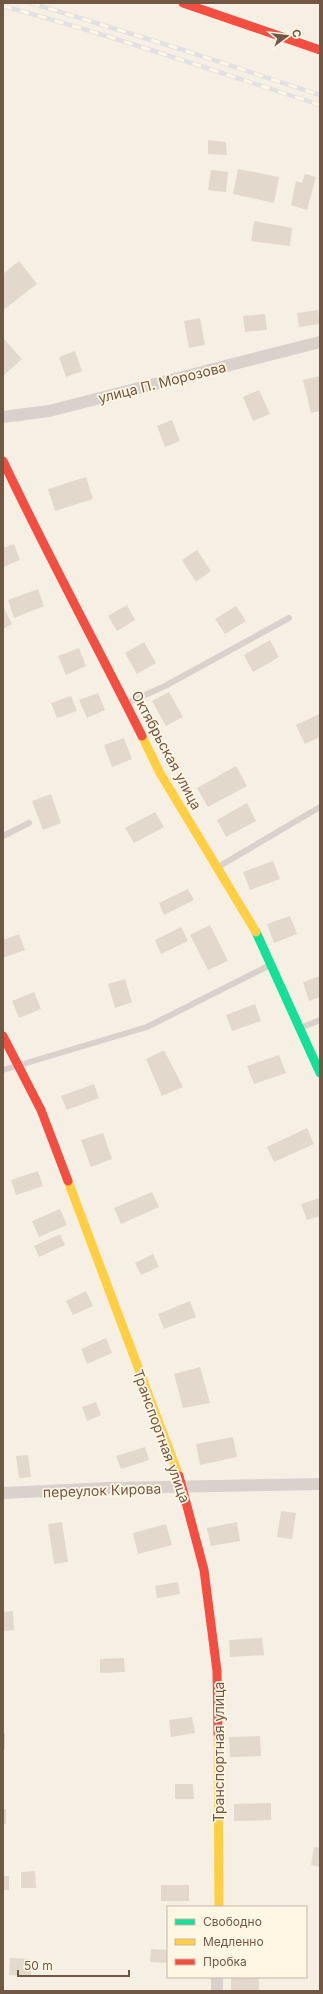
<svg xmlns="http://www.w3.org/2000/svg" width="323" height="1994" viewBox="0 0 323 1994" font-family="Inter,sans-serif">
<rect width="100%" height="100%" fill="#f6f0e4"/>
<g fill="#e2d8cc">
<path d="M208 140 226 142 227 155 208 154Z"/>
<path d="M238 169 279 177 274 203 233 194Z"/>
<path d="M211 170 228 172 226 192 208 190Z"/>
<path d="M305 174 316 177 307 210 291 205 296 181 302 183Z"/>
<path d="M254 221 292 228 290 246 251 241Z"/>
<path d="M19 261 37 284 3 310V274Z"/>
<path d="M318 310 320 324 299 327 297 313Z"/>
<path d="M265 314 267 330 245 332 243 316Z"/>
<path d="M200 318 205 345 189 348 184 321Z"/>
<path d="M3 338 22 359 3 376Z"/>
<path d="M75 351 82 371 66 377 59 357Z"/>
<path d="M320 376V411L311 413 303 380Z"/>
<path d="M259 390 270 414 253 421 243 397Z"/>
<path d="M172 420 180 441 165 447 157 426Z"/>
<path d="M86 477 93 499 55 511 48 489Z"/>
<path d="M14 544 20 560 3 567V548Z"/>
<path d="M197 550 211 571 196 582 182 560Z"/>
<path d="M38 589 44 606 14 618 8 600Z"/>
<path d="M127 605 135 620 117 631 108 616Z"/>
<path d="M3 606 12 624 3 629Z"/>
<path d="M236 606 246 621 225 634 215 619Z"/>
<path d="M270 640 279 657 253 672 244 655Z"/>
<path d="M144 642 156 663 137 674 125 653Z"/>
<path d="M79 648 86 666 66 675 58 656Z"/>
<path d="M169 692 183 717 166 726 152 701Z"/>
<path d="M98 693 105 710 87 718 79 700Z"/>
<path d="M71 696 77 711 57 718 51 703Z"/>
<path d="M319 714 320 737 305 744 296 725Z"/>
<path d="M124 738 132 759 112 767 104 745Z"/>
<path d="M236 766 247 786 208 807 197 788Z"/>
<path d="M51 794 61 823 43 830 32 801Z"/>
<path d="M247 803 256 821 226 837 217 820Z"/>
<path d="M155 812 164 827 134 843 125 828Z"/>
<path d="M273 861 280 879 250 890 243 872Z"/>
<path d="M188 889 194 900 164 915 159 903Z"/>
<path d="M290 916 297 934 274 943 267 924Z"/>
<path d="M210 925 228 961 208 970 190 935Z"/>
<path d="M181 927 188 941 161 954 155 940Z"/>
<path d="M19 934 25 950 3 958V940Z"/>
<path d="M320 976V997L309 1001 303 982Z"/>
<path d="M125 979 132 1002 115 1008 108 984Z"/>
<path d="M34 992 41 1009 19 1018 12 1001Z"/>
<path d="M255 1004 261 1021 232 1031 226 1015Z"/>
<path d="M164 1050 183 1087 162 1096 146 1059Z"/>
<path d="M279 1055 286 1073 254 1084 247 1066Z"/>
<path d="M94 1084 99 1098 67 1110 61 1096Z"/>
<path d="M307 1128 314 1144 274 1162 267 1147Z"/>
<path d="M103 1133 112 1159 91 1167 81 1140Z"/>
<path d="M38 1171 43 1186 16 1195 11 1180Z"/>
<path d="M152 1192 159 1207 121 1224 114 1208Z"/>
<path d="M320 1198V1216L307 1220 301 1204Z"/>
<path d="M60 1209 67 1225 39 1237 32 1221Z"/>
<path d="M60 1234 65 1245 39 1257 34 1246Z"/>
<path d="M153 1254 159 1267 141 1275 135 1263Z"/>
<path d="M86 1291 93 1306 73 1315 66 1301Z"/>
<path d="M190 1301 196 1317 164 1329 158 1314Z"/>
<path d="M106 1338 112 1353 87 1364 81 1349Z"/>
<path d="M200 1367 210 1403 183 1408 174 1374Z"/>
<path d="M96 1402 101 1415 87 1421 82 1407Z"/>
<path d="M233 1437 237 1457 200 1465 196 1444Z"/>
<path d="M145 1447 149 1460 121 1469 116 1456Z"/>
<path d="M28 1455 31 1477 19 1478 16 1456Z"/>
<path d="M281 1511 296 1513 292 1539 277 1537Z"/>
<path d="M62 1522 68 1562 54 1564 48 1524Z"/>
<path d="M237 1522 240 1541 211 1546 207 1528Z"/>
<path d="M166 1524 172 1545 138 1554 133 1533Z"/>
<path d="M178 1582 180 1594 157 1598 155 1586Z"/>
<path d="M13 1611 14 1630 3 1631V1612Z"/>
<path d="M262 1638 264 1655 230 1657 229 1640Z"/>
<path d="M124 1658 125 1672 100 1673V1659Z"/>
<path d="M192 1717 195 1733 171 1737 169 1720Z"/>
<rect x="3" y="1733" width="2" height="16"/>
<path d="M260 1736 261 1756 230 1757 229 1737Z"/>
<path d="M175 1784H193L194 1799H175Z"/>
<path d="M271 1803V1820L234 1821V1804Z"/>
<rect x="3" y="1809" width="3" height="15"/>
<path d="M314 1847 320 1848V1867L311 1865Z"/>
<path d="M35 1871 36 1888H21V1872Z"/>
<rect x="3" y="1876" width="6" height="14"/>
<rect x="161" y="1885" width="28" height="16"/>
<path d="M151 1949 168 1950V1963L150 1962Z"/>
<path d="M10 1958 31 1959V1976L9 1975Z"/>
<rect x="231" y="1978" width="28" height="13"/>
</g>
<g fill="none" stroke-linecap="round" stroke-linejoin="round">
<g stroke="#d9d1cb" stroke-width="6">
<path d="M127 703 165 686 289 618"/>
<path d="M3 836 29 823"/>
<path d="M218 867 320 807"/>
<path d="M300 1028 320 1020"/>
<path d="M3 1070 147 1027 270 965"/>
</g>
<g stroke="#d9d1cb" stroke-width="12">
<path d="M3 417 49 411 320 342"/>
<path d="M3 1493 109 1488 320 1484"/>
<path d="M217 1991V1977"/>
</g>
<path stroke="#16e098" stroke-width="9" d="M256 932 320 1073"/>
<g stroke="#ffcf43" stroke-width="9">
<path d="M142 736 160 773 256 932"/>
<path d="M68 1181 179 1476"/>
<path d="M218 1734 219 1907"/>
</g>
<g stroke="#f24e42" stroke-width="9">
<path d="M183 3 320 50"/>
<path d="M3 461C47 554 96 644 142 736"/>
<path d="M3 1036 41 1110 68 1181"/>
<path d="M179 1476 204 1570 217 1671 218 1734"/>
</g>
<g stroke="#e3e0e3" stroke-width="4.5">
<g id="rail">
<path d="M31 3 174 47 320 95"/>
<path d="M3 6C110 35 215 71 320 105"/>
</g>
</g>
<use href="#rail" stroke="#fff6e4" stroke-width="3" stroke-dasharray="9" stroke-linecap="butt"/>
</g>
<g text-anchor="middle" dominant-baseline="central" stroke-width="3.5" stroke-linejoin="round" paint-order="stroke">
<g font-size="14" fill="#735745" stroke="#fff6e4">
<text transform="translate(162 382) rotate(-14)">улица П. Морозова</text>
<text transform="translate(167 750) rotate(62)">Октябрьская улица</text>
<text transform="translate(162 1436) rotate(70)">Транспортная улица</text>
<text transform="translate(102 1490) rotate(-2)">переулок Кирова</text>
<text transform="translate(218 1752) rotate(-90)">Транспортная улица</text>
</g>
</g>
<rect width="323" height="1994" fill="none" stroke="#735745" stroke-width="8"/>
<rect x="167" y="1906" width="140" height="72" fill="#fff6e4" stroke="#c7b6a4"/>
<rect x="175" y="1919" width="20" height="6" fill="#16e098" stroke="#c7b6a4"/>
<text x="203" y="1926" font-size="12" fill="#735745">Свободно</text>
<rect x="175" y="1939" width="20" height="6" fill="#ffcf43" stroke="#c7b6a4"/>
<text x="203" y="1946" font-size="12" fill="#735745">Медленно</text>
<rect x="175" y="1959" width="20" height="6" fill="#f24e42" stroke="#c7b6a4"/>
<text x="203" y="1966" font-size="12" fill="#735745">Пробка</text>
<g transform="translate(287 36) rotate(75)" stroke="#fff6e4" stroke-width="3" paint-order="stroke">
<path d="M0-3L7 15L0 10L-7 15Z" fill="#735745"/>
<text y="-6" font-size="11" font-weight="bold" text-anchor="middle" fill="#735745">С</text>
</g>
<path d="M18 1970v6h111v-6" fill="none" stroke="#735745" stroke-width="2"/>
<text x="24" y="1970" font-size="12" fill="#735745" stroke="#fff6e4" stroke-width="3" paint-order="stroke">50 m</text>
</svg>
